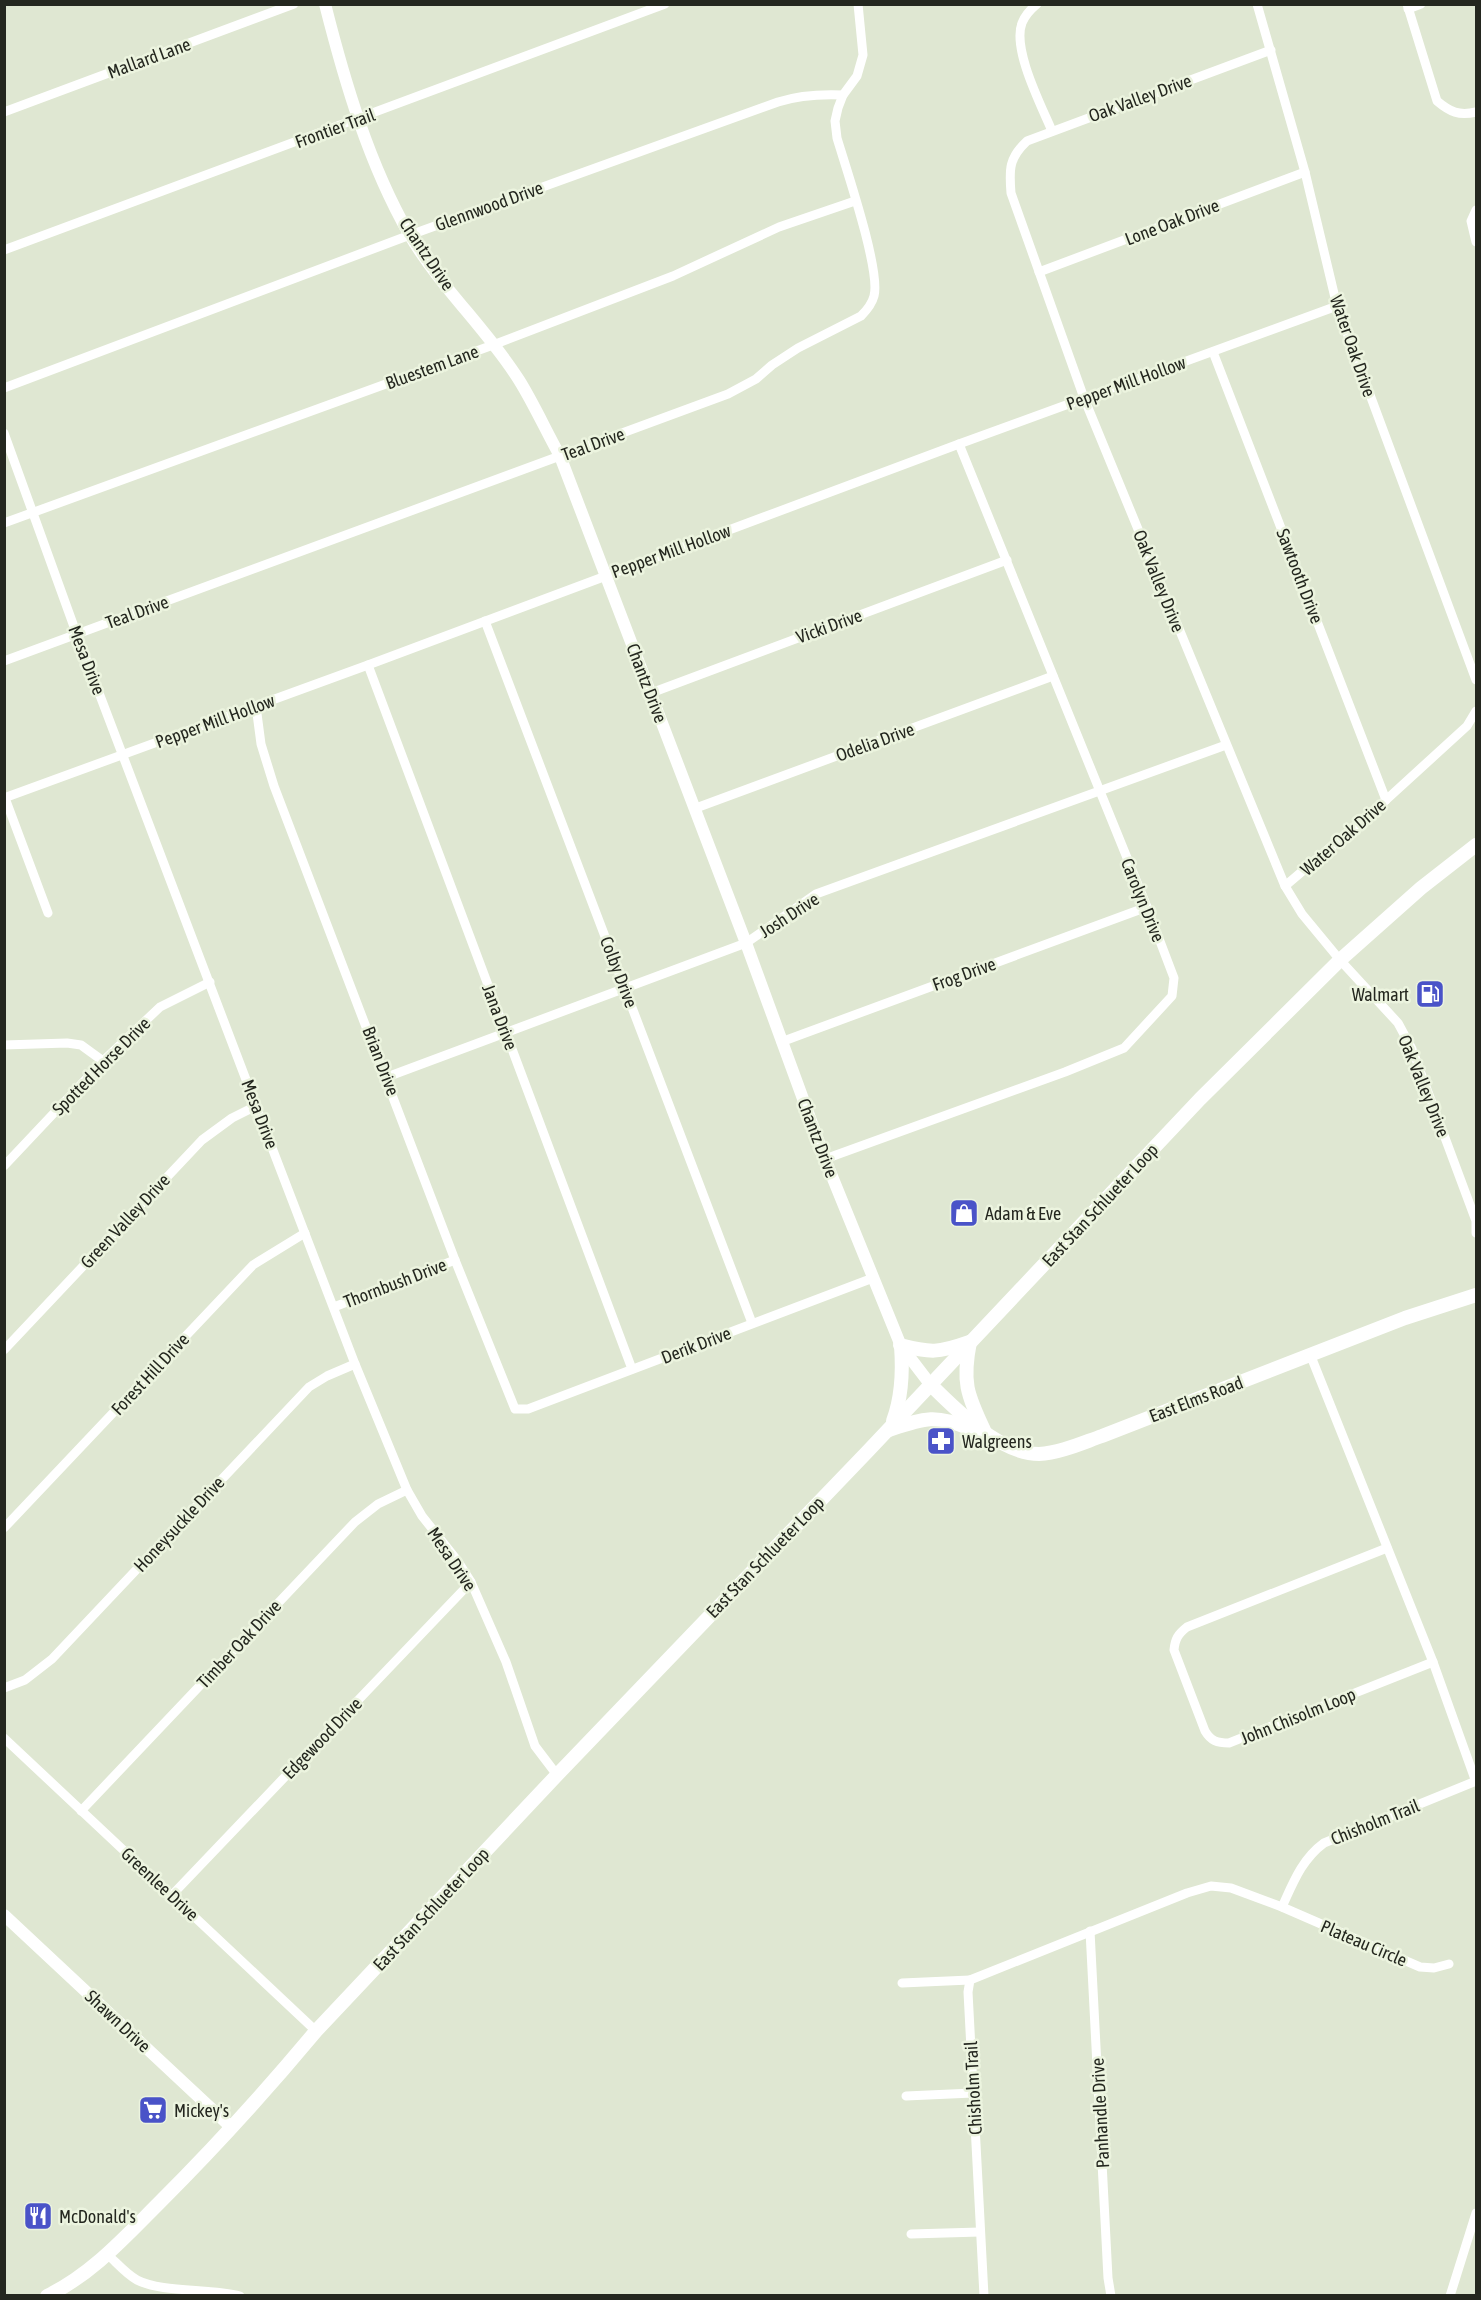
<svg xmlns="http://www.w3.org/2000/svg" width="1481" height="2300" viewBox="0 0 1481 2300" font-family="'Asap Condensed',sans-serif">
<rect width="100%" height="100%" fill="#dfe7d2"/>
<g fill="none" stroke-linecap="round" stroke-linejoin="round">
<g stroke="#fff" stroke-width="9">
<path d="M1037 4C1031 9 1025 15 1022 23 1012 49 1041 105 1052 131"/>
<path d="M1257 4 1305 172 1337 306 1476 680"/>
<path d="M1407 4 1437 101C1450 112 1459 116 1476 112"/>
<path d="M1408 9 1421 4"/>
<path d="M1271 50 1027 141C1009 158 1009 169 1011 193L1084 398 1285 886 1302 914 1340 960 1398 1023 1412 1049 1476 1221V1233"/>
<path d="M4 112 294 4"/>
<path d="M1476 210 1471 221 1476 242"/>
<path d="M4 250 665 4"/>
<path d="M1039 272 1305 172"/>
<path d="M1213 352 1386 800"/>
<path d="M4 388 410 235 778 102C800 95 820 94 843 95"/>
<path d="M4 433 77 635 256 1106 355 1364 407 1490 422 1516 457 1560 471 1582 506 1662 535 1746 557 1775"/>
<path d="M4 523 493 345 673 276 779 227 855 201"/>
<path d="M485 621 752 1323"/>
<path d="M4 661 728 394 756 379 772 365 798 348 861 316C867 310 872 304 874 296 881 271 846 168 837 138L835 121 838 108 843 95 857 76 863 55 858 4"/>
<path d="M368 665 632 1369"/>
<path d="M651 693 1007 560"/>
<path d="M256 706 261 744 274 786 455 1260 515 1409H528L873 1278"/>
<path d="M4 798 368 665 959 444 1337 306"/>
<path d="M5 798 48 913"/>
<path d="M696 808 1053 676"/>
<path d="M1285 886 1386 800 1467 726 1476 711"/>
<path d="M781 1042 1147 907"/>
<path d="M4 1045 67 1043 81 1045 103 1061"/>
<path d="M387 1077 746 943 816 894 1226 745"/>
<path d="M825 1159 1065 1072 1124 1048 1172 996 1174 978 1147 907 959 444"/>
<path d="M4 1166 103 1061 160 1007 210 982"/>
<path d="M334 1307 455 1260"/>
<path d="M4 1350 202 1140 232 1118 256 1106"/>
<path d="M1310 1354 1433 1662 1476 1782"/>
<path d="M4 1528 253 1265 305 1233"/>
<path d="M1387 1548 1187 1627C1178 1634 1175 1639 1174 1650L1205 1731C1211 1741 1217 1743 1229 1743L1433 1662"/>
<path d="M4 1688 25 1680 52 1659 309 1387 327 1376 355 1364"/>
<path d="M4 1738 316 2031"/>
<path d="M81 1811 355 1522 378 1504 407 1490"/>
<path d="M172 1895 471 1582"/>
<path d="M1282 1907C1293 1883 1302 1859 1324 1843L1476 1781"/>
<path d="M1090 1931 1108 2278 1111 2296"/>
<path d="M902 1983 970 1980"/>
<path d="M906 2096 973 2093"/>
<path d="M911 2234 980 2232"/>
<path d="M108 2255C117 2263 126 2274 137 2280 162 2293 210 2288 240 2296"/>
<path d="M984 2296 968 1992 970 1980 1187 1893 1211 1886 1231 1888 1282 1907 1420 1967 1434 1968 1449 1964"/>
<path d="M1450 2296 1476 2213"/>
</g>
<g stroke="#fff" stroke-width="12">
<path d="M325 4C345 83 369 164 409 234 440 287 487 329 519 380 534 404 546 431 560 456L746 943 825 1159 901 1346 930 1384"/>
<path d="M4 1915 231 2127"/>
</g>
<g stroke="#fff" stroke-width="14">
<path d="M970 1342C962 1382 967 1394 984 1430"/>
<path d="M900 1345C931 1353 938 1353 969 1342"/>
<path d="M930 1384C956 1410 1000 1454 1039 1454 1060 1453 1082 1443 1102 1436L1405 1318 1476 1295"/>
<path d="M893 1421C902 1397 903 1372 901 1346"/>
<path d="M889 1430C925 1418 935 1414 971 1429"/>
<path d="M47 2296C92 2274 124 2238 159 2203 214 2148 266 2091 316 2031L557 1775 868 1451 1200 1099 1340 960 1421 888 1476 845"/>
</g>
</g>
<defs>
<g id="fuel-square" transform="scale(1.5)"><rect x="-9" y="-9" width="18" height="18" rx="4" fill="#4a53c8" stroke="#ecf4df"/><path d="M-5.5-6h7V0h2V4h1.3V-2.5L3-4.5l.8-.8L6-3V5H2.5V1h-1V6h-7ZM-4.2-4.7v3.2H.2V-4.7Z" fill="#fff"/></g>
<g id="shop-square" transform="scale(1.5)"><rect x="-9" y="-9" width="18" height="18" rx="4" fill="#4a53c8" stroke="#ecf4df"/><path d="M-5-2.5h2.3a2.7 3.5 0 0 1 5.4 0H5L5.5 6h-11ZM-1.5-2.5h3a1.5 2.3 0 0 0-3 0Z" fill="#fff"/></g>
<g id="pharmacy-square" transform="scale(1.5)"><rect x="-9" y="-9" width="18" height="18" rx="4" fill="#4a53c8" stroke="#ecf4df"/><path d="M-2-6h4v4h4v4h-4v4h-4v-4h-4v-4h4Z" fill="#fff"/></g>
<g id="supermarket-square" transform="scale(1.5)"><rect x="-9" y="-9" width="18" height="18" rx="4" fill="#4a53c8" stroke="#ecf4df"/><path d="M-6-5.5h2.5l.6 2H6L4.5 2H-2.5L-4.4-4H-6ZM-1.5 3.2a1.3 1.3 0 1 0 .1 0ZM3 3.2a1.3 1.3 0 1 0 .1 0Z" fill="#fff"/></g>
<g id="restaurant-square" transform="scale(1.5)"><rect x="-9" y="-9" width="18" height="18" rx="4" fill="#4a53c8" stroke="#ecf4df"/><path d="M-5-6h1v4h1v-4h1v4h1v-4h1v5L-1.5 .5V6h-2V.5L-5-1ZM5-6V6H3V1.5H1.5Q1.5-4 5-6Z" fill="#fff"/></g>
</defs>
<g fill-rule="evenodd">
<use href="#fuel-square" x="1430" y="994"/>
<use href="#shop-square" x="964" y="1213"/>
<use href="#pharmacy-square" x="941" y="1441"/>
<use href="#supermarket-square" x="153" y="2110"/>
<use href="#restaurant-square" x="38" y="2216"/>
</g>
<g text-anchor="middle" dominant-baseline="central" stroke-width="5" stroke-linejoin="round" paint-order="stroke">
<g font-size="18" fill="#24271f" stroke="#ecf4df">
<text transform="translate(149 58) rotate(-20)">Mallard Lane</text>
<text transform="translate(1140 98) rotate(-20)">Oak Valley Drive</text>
<text transform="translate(335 128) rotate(-20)">Frontier Trail</text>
<text transform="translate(489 206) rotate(-20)">Glennwood Drive</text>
<text transform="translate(1172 222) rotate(-21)">Lone Oak Drive</text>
<text transform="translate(427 254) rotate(56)">Chantz Drive</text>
<text transform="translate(1353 346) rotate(71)">Water Oak Drive</text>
<text transform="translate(432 367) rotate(-20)">Bluestem Lane</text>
<text transform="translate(1126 383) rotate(-20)">Pepper Mill Hollow</text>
<text transform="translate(593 444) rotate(-20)">Teal Drive</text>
<text transform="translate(671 551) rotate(-20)">Pepper Mill Hollow</text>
<text transform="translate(1300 576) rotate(69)">Sawtooth Drive</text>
<text transform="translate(1159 581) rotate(68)">Oak Valley Drive</text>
<text transform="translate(137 612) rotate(-20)">Teal Drive</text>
<text transform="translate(829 626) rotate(-20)">Vicki Drive</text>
<text transform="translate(87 660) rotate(69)">Mesa Drive</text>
<text transform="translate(647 683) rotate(69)">Chantz Drive</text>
<text transform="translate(215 721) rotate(-20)">Pepper Mill Hollow</text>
<text transform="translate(875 742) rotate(-20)">Odelia Drive</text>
<text transform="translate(1343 837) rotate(-41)">Water Oak Drive</text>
<text transform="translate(1143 900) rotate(68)">Carolyn Drive</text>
<text transform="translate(789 915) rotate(-33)">Josh Drive</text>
<text transform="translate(619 972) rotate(69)">Colby Drive</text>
<text transform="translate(964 974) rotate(-20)">Frog Drive</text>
<text transform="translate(500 1017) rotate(69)">Jana Drive</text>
<text transform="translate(381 1061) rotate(69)">Brian Drive</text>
<text transform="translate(101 1066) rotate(-45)">Spotted Horse Drive</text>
<text transform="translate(1424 1086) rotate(68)">Oak Valley Drive</text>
<text transform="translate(260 1114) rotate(69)">Mesa Drive</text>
<text transform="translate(818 1138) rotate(69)">Chantz Drive</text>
<text transform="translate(1100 1205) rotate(-47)">East Stan Schlueter Loop</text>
<text transform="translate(125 1221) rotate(-47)">Green Valley Drive</text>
<text transform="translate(395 1283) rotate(-21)">Thornbush Drive</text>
<text transform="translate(696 1345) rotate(-21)">Derik Drive</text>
<text transform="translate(150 1374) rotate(-47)">Forest Hill Drive</text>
<text transform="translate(1196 1399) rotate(-21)">East Elms Road</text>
<text transform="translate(179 1524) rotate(-47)">Honeysuckle Drive</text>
<text transform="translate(765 1557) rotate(-46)">East Stan Schlueter Loop</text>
<text transform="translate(452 1559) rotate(56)">Mesa Drive</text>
<text transform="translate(239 1644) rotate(-47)">Timber Oak Drive</text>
<text transform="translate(1298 1716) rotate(-22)">John Chisolm Loop</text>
<text transform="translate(322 1738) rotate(-46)">Edgewood Drive</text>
<text transform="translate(1375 1822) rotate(-22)">Chisholm Trail</text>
<text transform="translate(160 1884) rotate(43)">Greenlee Drive</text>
<text transform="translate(431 1909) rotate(-47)">East Stan Schlueter Loop</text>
<text transform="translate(1364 1943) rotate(23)">Plateau Circle</text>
<text transform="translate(118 2021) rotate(43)">Shawn Drive</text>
<text transform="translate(973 2088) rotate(-93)">Chisholm Trail</text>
<text transform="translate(1100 2113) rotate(-93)">Panhandle Drive</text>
</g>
<g font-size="18" fill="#24271f" stroke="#ecf4df" text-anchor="start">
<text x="1409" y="994" text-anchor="end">Walmart</text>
<text x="985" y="1213">Adam &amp; Eve</text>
<text x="962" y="1441">Walgreens</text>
<text x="174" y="2110">Mickey's</text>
<text x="59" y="2216">McDonald's</text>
</g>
</g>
<rect width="1481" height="2300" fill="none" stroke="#24271f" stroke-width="12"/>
</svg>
